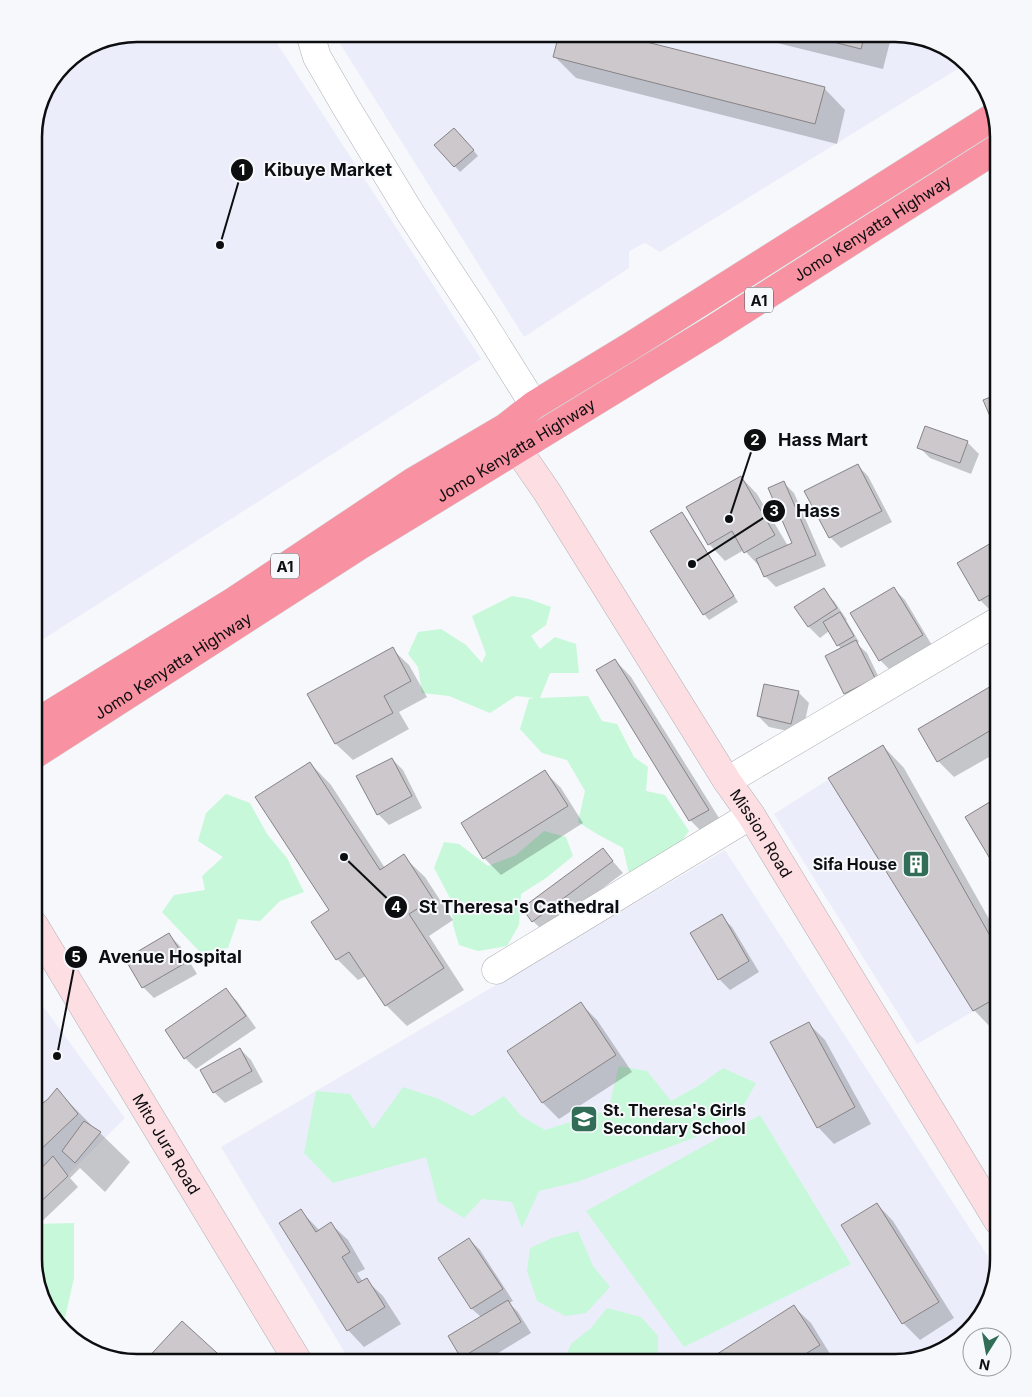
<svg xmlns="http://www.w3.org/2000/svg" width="1032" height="1397" viewBox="0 0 1032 1397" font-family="Inter,sans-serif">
<rect width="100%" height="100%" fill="#f6f8fc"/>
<g fill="#ebeefa">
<path d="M137 34H271L481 359 34 645V130L44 92 69 60 98 42Z"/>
<path d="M334 34H901L947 48 964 65 660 252 645 243 629 251V268L524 337Z"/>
<path d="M883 745 998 950V997L917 1044 774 814Z"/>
<path d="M725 850 996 1269 984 1312 947 1349 895 1363H351L221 1147Z"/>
<path d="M34 994 125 1118 34 1208Z"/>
</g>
<g fill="#c7f8da">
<path d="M512 596 529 599 551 607 546 625 531 636 540 649 555 637 576 644 579 673H550L540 698 588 696 602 721 617 724 634 757 648 767 646 791 665 795 689 831 675 850 629 874 623 848 597 834 578 822 585 791 567 760 542 753 520 729 529 699 534 698 516 696 490 713 449 696 422 693 418 667 408 654 418 632 441 629 466 645 482 663 486 654 472 616Z"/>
<path d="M226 794 250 803 267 834 287 858 304 892 280 901 260 921 238 919 228 948 200 952 162 912 174 895 205 890 202 876 223 857 198 841 206 813Z"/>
<path d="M544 831 566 837 573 856 546 878 521 894 519 925 507 946 478 951 459 945 453 925 451 900 434 868 444 842 459 844 488 866 516 855Z"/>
<path d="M619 1066 647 1071 671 1101 698 1086 723 1068 756 1083 738 1115 696 1137 577 1182 539 1191 522 1228 512 1202 482 1199 464 1218 438 1202 426 1157 333 1183 304 1153 316 1091 350 1094 373 1129 403 1087 439 1099 472 1116 504 1096 521 1116 545 1130 608 1110Z"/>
<path d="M760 1115 851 1264 684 1347 586 1211Z"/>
<path d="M74 1223V1278L63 1327 48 1312 34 1260V1224Z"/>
<path d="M578 1231 593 1266 610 1287 586 1313 565 1316 537 1301 527 1271 530 1248 552 1238Z"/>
<path d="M607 1308 641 1317 658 1336V1359L648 1363H634L625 1354 618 1363 562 1362 572 1343 591 1328Z"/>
</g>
<g fill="#0003">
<path d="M561 34H610L824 88 845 110 837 144 576 78 555 57Z"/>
<path d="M741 34H892L883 69Z"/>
<path d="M460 134 478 156 460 172 436 145Z"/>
<path d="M926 427 968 443 979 454 971 474 930 458 919 447Z"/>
<path d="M857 465 868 476 892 522 841 548 830 537Z"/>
<path d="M741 477 757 494 788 546 794 544 783 482 794 493 826 566 776 587 765 576 761 568 744 550 725 561 709 544Z"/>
<path d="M682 514 687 519 738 602 709 620 704 614Z"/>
<path d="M998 541V607L991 611 980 600 959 563Z"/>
<path d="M894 589 905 600 933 647 891 671 880 660Z"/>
<path d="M823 590 834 601 847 620H846L859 642 856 643 867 653 885 690 856 704 845 693 827 657 841 649 829 631 820 638 809 627Z"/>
<path d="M392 649 409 665 427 697 399 712 409 729 353 760 336 744 309 694Z"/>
<path d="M615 660 631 677 724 826 707 837 690 820 598 671Z"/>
<path d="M998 684V752L954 777 938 761 919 730Z"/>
<path d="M798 692 809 703 802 734 769 727 758 716Z"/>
<path d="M883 746 904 768 998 935V1030L995 1032 974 1010Z"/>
<path d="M392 759 403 770 422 808 389 825 378 814Z"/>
<path d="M310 763 331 785 385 868 403 856 425 877 453 920 429 936 464 990 407 1026 386 1005 366 976 358 980 337 959Z"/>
<path d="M545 772 561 788 583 823 501 875 484 858 462 824Z"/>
<path d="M998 798V870L966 817Z"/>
<path d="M603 850 623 873 544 932 533 921Z"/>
<path d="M721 916 732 927 759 972 730 990 719 979Z"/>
<path d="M169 935 180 946 197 974 154 998 143 987 127 960Z"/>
<path d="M226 990 237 1001 256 1028 196 1069 185 1058Z"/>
<path d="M581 1004 597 1020 632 1072 559 1119 543 1103 509 1051Z"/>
<path d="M808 1023 825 1040 871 1124 834 1144 818 1127Z"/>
<path d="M240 1049 251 1060 263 1082 225 1103 214 1092Z"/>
<path d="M57 1090 94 1128 100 1133 130 1162 105 1192 80 1168 70 1178 78 1187 34 1229V1111L48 1100Z"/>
<path d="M877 1204 893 1221 954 1318 920 1340 903 1323 842 1226Z"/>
<path d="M301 1211 320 1231 331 1224 348 1240 365 1269 357 1273 363 1282 366 1280 383 1296 401 1324 364 1347 348 1330 280 1224Z"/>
<path d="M469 1239 480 1250 513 1301 509 1303 518 1312 531 1333 482 1363H468L462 1358 449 1336 481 1317 472 1309 439 1258Z"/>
<path d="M794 1307 811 1323 835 1362 833 1363H705Z"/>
</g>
<g fill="#ccc8cb" stroke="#878386">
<path d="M559 34H615L825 87 815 124 553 57Z"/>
<path d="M802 34H865L861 49Z"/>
<path d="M454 128 474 150 454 167 434 145Z"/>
<path d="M998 394V435L983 400Z"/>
<path d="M925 426 968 441 960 463 917 448Z"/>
<path d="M858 464 882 511 829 538 804 491Z"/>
<path d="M741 476 775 535 744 553 732 531 708 545 686 507Z"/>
<path d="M784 481 816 555 764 577 756 559 792 543 768 488Z"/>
<path d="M682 512 734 596 703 615 650 531Z"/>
<path d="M998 539V590L979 601 957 563Z"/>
<path d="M894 587 923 635 879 661 850 613Z"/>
<path d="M824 588 837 608 808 627 794 607Z"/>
<path d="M840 612 854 636 837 646 823 622Z"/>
<path d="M856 640 875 678 844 694 825 656Z"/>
<path d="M393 647 411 681 384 696 393 713 335 744 307 694Z"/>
<path d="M615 659 709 810 689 821 596 670Z"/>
<path d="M998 682V726L937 762 918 729Z"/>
<path d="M764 684 799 691 791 724 757 716Z"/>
<path d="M883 745 998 950V997L973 1011 828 778Z"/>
<path d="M392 758 412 796 377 815 356 776Z"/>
<path d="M310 762 380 870 404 854 433 899 409 914 444 968 385 1006 349 952 336 960 311 922 329 910 255 797Z"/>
<path d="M545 770 568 806 483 859 461 823Z"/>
<path d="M998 797V872L965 817Z"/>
<path d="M603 848 613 861 532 922 522 908Z"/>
<path d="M722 914 749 961 718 980 690 933Z"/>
<path d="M169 933 187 962 142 988 125 959Z"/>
<path d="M226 988 246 1016 184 1059 165 1030Z"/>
<path d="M581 1002 616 1055 542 1103 507 1051Z"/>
<path d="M809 1022 855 1107 817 1128 770 1042Z"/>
<path d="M240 1048 252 1071 213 1093 200 1070Z"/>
<path d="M57 1088 78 1114 34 1156V1110L48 1099Z"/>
<path d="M84 1121 101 1132 75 1163 62 1151Z"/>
<path d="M53 1156 68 1176 34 1208V1176Z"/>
<path d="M877 1203 939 1302 902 1324 841 1225Z"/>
<path d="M301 1209 316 1232 331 1222 350 1252 342 1257 358 1283 367 1278 385 1307 347 1331 279 1223Z"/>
<path d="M469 1238 503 1289 471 1309 438 1258Z"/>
<path d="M508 1300 521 1322 461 1358 448 1336Z"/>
<path d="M794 1305 820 1345 791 1363H703Z"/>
<path d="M182 1321 228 1363H143Z"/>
</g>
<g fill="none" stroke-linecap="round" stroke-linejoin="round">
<g stroke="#afb0b4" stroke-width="29">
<g id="street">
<path d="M310 34 317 57 346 107 411 214 482 322 534 405"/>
<path d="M727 781 998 621"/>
<path d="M496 970 751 815"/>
</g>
</g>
<g stroke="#afb0b4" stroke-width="29">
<g id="secondary">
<path id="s1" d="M518 450 547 492 727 781 751 815 998 1221"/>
<path id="s2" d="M34 925 299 1363"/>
</g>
</g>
<g stroke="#d3d4d4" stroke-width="29">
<g id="highway">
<path d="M34 724 234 601 414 481 506 427 534 405 631 346 993 117"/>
<path id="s3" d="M34 755 359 546 712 330 998 148"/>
</g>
</g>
<use href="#street" stroke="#fff" stroke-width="28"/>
<use href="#secondary" stroke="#fddee3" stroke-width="28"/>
<use href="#highway" stroke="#f891a1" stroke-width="28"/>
</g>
<defs>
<g id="building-square" transform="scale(1.4375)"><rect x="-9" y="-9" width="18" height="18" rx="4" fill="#316d57" stroke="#f6f8fc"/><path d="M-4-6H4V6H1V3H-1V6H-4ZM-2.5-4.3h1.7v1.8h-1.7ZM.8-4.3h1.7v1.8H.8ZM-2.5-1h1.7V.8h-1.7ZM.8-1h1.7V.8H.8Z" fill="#fff"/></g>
<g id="school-square" transform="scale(1.4375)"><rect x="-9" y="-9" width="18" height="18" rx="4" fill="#316d57" stroke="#f6f8fc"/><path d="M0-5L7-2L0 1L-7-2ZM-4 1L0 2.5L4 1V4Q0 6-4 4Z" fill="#fff"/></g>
</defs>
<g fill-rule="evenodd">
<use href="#building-square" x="916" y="864"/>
<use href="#school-square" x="584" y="1119"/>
</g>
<g text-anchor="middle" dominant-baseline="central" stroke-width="4" stroke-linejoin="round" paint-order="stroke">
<g fill="#f6f8fc" stroke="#535456" stroke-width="1">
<rect x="745" y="287.5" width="28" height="25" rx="4"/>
<rect x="271" y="553.5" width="28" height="25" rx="4"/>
</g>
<g font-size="15" font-weight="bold" fill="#0d0e0f">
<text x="759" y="300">A1</text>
<text x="285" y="566">A1</text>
</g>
<g font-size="16" fill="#0d0e0f" stroke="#f6f8fc">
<text stroke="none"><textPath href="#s3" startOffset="990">Jomo Kenyatta Highway</textPath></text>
<text stroke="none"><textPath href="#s3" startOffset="570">Jomo Kenyatta Highway</textPath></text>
<text stroke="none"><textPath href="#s3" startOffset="165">Jomo Kenyatta Highway</textPath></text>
<text stroke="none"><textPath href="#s1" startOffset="454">Mission Road</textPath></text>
<text stroke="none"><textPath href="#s2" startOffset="256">Mito Jura Road</textPath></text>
</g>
<g font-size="16" font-weight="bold" fill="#0d0e0f" stroke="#f6f8fc" text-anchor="end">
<text x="897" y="864">Sifa House</text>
<text x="603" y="1110" text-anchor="start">St. Theresa's Girls<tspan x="603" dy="18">Secondary School</tspan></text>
</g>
</g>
<path d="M0 0H1032V1397H0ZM137 42H895A95 95 0 0 1 990 137V1259A95 95 0 0 1 895 1354H137A95 95 0 0 1 42 1259V137A95 95 0 0 1 137 42Z" fill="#f6f8fc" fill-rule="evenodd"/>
<path fill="none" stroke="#0d0e0f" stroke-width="2.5" d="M137 42H895A95 95 0 0 1 990 137V1259A95 95 0 0 1 895 1354H137A95 95 0 0 1 42 1259V137A95 95 0 0 1 137 42Z"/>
<path fill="none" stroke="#0d0e0f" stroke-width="2" d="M220 245L242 170M729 519L755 440M692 564L774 511M344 857L396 907M57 1056L76 957"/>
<g fill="#0d0e0f" stroke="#f6f8fc" stroke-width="2">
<circle cx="220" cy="245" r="5"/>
<circle cx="729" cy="519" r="5"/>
<circle cx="692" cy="564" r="5"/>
<circle cx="344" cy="857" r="5"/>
<circle cx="57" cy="1056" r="5"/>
<circle cx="242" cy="170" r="12"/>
<circle cx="755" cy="440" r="12"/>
<circle cx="774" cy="511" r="12"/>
<circle cx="396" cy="907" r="12"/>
<circle cx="76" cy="957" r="12"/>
</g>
<g font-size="15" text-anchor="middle" font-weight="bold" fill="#fff">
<text x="242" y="175">1</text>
<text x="755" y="445">2</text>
<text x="774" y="516">3</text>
<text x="396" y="912">4</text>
<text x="76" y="962">5</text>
</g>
<g font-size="18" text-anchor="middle" font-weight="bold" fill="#0d0e0f" stroke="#f6f8fc" stroke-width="4" stroke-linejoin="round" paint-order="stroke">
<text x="328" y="176">Kibuye Market</text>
<text x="823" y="446">Hass Mart</text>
<text x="818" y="517">Hass</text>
<text x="519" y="913">St Theresa's Cathedral</text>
<text x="170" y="963">Avenue Hospital</text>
</g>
<g transform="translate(987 1352) rotate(191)"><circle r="24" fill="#f6f8fc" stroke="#999a9d"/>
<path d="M0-4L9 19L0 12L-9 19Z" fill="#316d57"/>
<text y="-8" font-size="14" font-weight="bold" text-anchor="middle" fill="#0d0e0f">N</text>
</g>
</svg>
